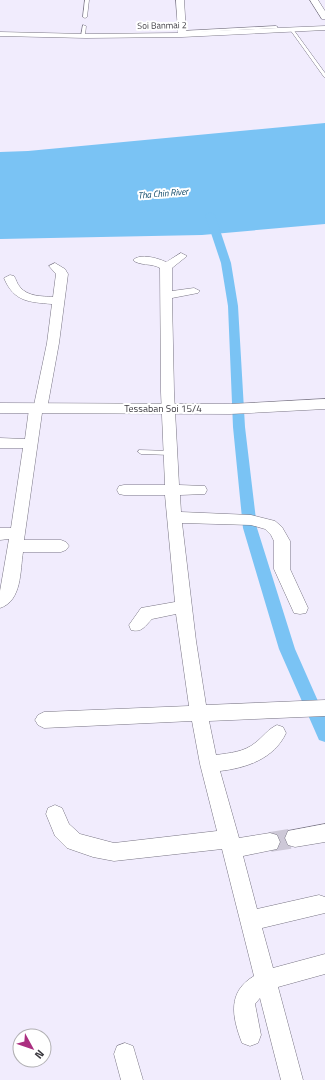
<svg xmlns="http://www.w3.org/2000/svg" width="325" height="1080" viewBox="0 0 325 1080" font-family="'Titillium Web',sans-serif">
<rect width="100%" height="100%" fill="#f1ecfd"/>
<path fill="#7ac3f4" d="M325 123V224L202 235 0 239V152L28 151Z"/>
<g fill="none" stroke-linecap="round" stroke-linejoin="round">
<path fill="#7ac3f4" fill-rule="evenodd" d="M210 212 215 215 231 263 238 306 245 427 257 528 295 649 325 717V742L319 740 279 649 243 528 233 427 228 306 221 263 205 215Z"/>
<path stroke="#cdc8d7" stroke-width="20" stroke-dasharray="20 10" stroke-linecap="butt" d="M270 842 295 838"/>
<g stroke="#797584" stroke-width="1">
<g id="service">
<path d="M85 0H89L87 17 85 18 83 17Z"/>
<path d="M83 25 86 26 85 36 83 37 81 36Z"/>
<path d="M276 26 278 27 277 28 182 33 180 32 182 31Z"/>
<path d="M291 29H293L325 73V77H324L291 31Z"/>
<path d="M139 450 171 451 174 453 171 455 141 454 138 452Z"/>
</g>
</g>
<g stroke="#797584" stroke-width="1">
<g id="minor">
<path d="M176 0H184L186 32 325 26V30L182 37 86 38 0 36V32L86 34 178 33Z"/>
<path d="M310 0H318L325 11V19H322Z"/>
<path d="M181 253 187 256 172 268V291L194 288 200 291 198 293 172 298 174 392 179 485 205 486 207 490 205 494 180 495 181 512 251 515 275 521 282 527 290 541V569L308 608 306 613 300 614 294 613 274 569V541L271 535 265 529 251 525 182 523 196 641 206 705 325 700V716L209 721 216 755C230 753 244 752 255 743 263 737 268 729 277 725L283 727 286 733C274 759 246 768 220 771L239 838 270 833 277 835 280 842 277 849 243 856 257 909 319 895 325 897V913L262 928 273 968 325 954V974L278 987 303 1080H281L260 998 255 1004 261 1035 258 1043 250 1046 242 1043C232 1017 227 992 254 976L222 849 114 861 93 857 67 848 55 836 46 814 48 808 55 805 62 808 69 824 80 834 114 843 217 831 200 764 192 721 44 728 38 725 35 720 38 715 44 712 189 706 176 614 152 619C145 626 142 633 131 630L129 625 141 608 175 602 165 495H124L119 494 117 490 119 486 124 485H165L161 392 160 268C152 263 139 266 133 260 140 253 158 258 166 262Z"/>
<path d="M55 263 65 269 68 274 59 343 47 409 42 413 24 540H61L66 542 69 546 66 550 61 552H23C20 571 22 601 0 608V591L9 539 0 540V528H11L23 448H0V438L25 439 29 409 34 405 47 343 52 304C29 302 14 302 4 278L10 275 14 276C16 279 17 284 20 287 28 297 42 296 53 297L56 274 49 266Z"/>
<path d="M325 824V842L295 847 288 845 285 838 288 831Z"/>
<path d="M125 1043 133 1046 143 1080H121L114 1054 117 1046Z"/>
</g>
</g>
<g stroke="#797584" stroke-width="1">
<path id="tertiary" d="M325 399V409L230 414 0 413V403L230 404Z"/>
</g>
<use href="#service" fill="#fff" fill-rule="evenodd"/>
<use href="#minor" fill="#fff" fill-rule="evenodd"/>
<use href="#tertiary" fill="#fff" fill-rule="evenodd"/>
</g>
<g text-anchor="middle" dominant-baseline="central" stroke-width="4" stroke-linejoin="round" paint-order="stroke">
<g font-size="9" fill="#3c3a40" stroke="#fff">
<text transform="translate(162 25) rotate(-1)">Soi Banmai 2</text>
</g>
<g font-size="9" font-style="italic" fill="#034061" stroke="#fff">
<text transform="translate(163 193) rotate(-5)">Tha Chin River</text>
</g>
<g font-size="10" fill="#3c3a40" stroke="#fff">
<text x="163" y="408">Tessaban Soi 15/4</text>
</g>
</g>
<g transform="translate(32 1048) rotate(130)"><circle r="19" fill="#ffffff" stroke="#b1b0b3"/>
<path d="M0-3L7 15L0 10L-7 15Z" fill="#ab2f80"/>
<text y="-6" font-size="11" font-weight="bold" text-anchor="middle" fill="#3c3a40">N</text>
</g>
</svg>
